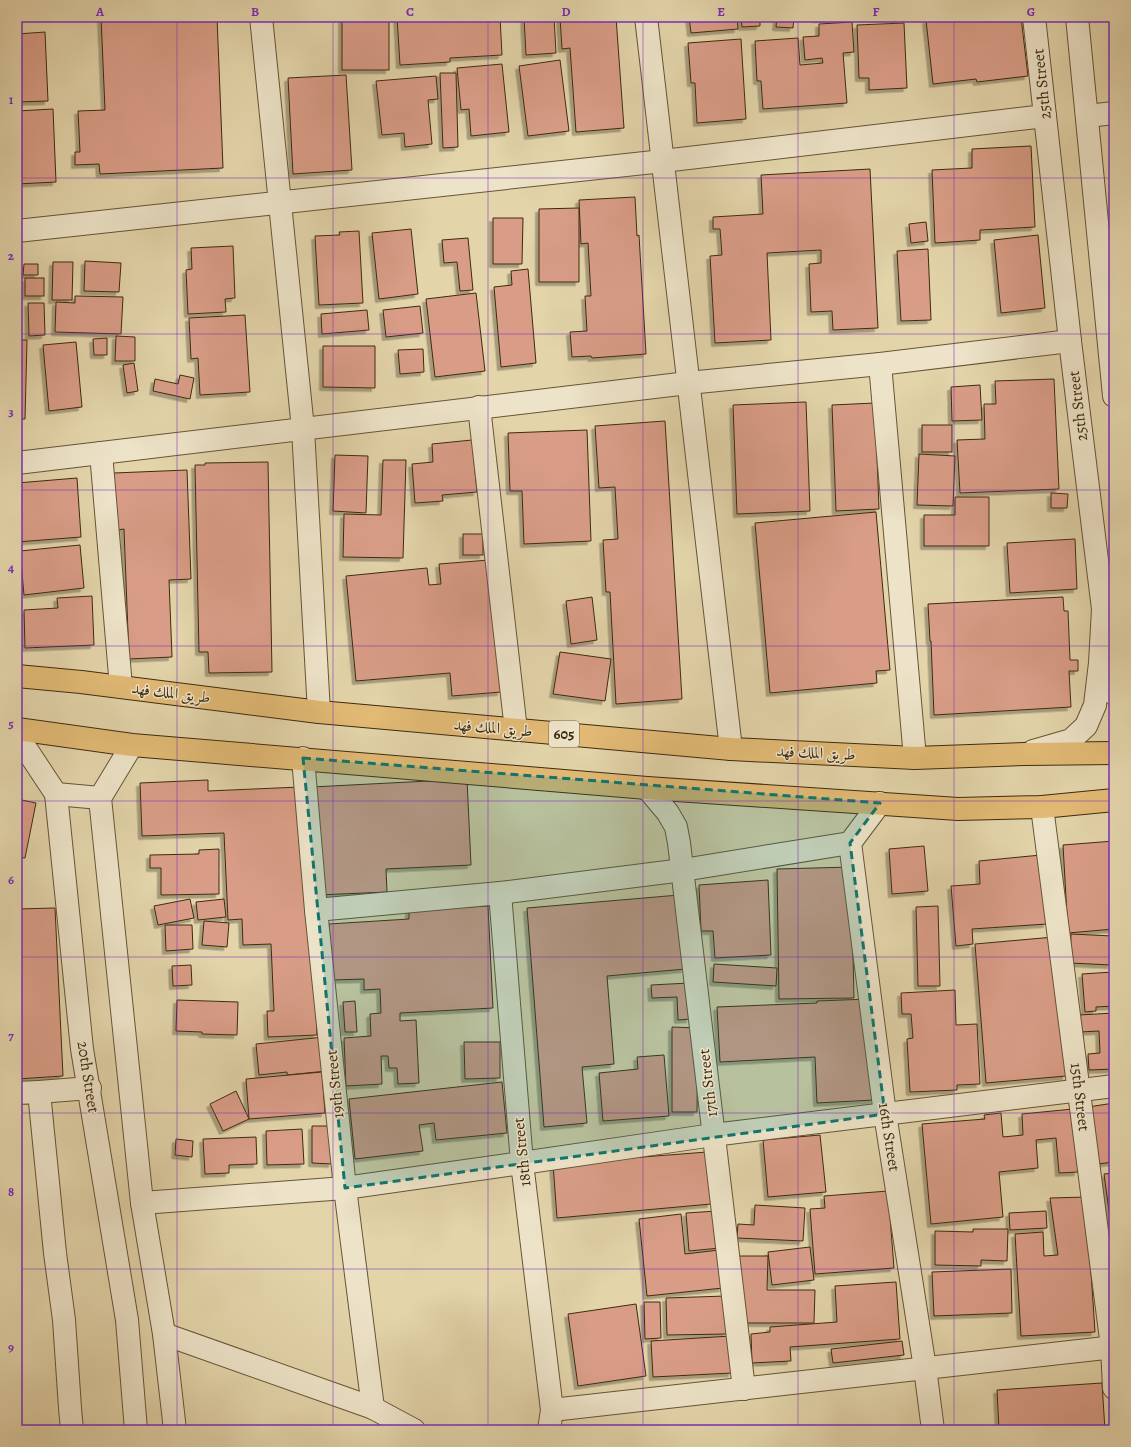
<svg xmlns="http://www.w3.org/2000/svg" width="1131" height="1447" viewBox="0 0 1131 1447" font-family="Alegreya,Amiri,serif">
<defs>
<filter id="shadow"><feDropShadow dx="-3.5" dy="3.5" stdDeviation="0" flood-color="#0004"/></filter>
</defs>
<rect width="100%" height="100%" fill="#e3d4aa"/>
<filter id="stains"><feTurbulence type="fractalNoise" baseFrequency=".005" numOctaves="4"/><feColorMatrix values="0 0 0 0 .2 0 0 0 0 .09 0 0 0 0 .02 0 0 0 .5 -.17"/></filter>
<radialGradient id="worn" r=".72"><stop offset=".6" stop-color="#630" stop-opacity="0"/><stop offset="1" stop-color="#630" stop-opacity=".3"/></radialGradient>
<g fill="#d99d87" stroke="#3e2a0f" filter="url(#shadow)">
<path d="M101 17H217L223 168 100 174 99 164 75 165V152H80L78 111 105 110Z"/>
<rect x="342" y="17" width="47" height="53"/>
<path d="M397 17H500L502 55 450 58V62L400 65Z"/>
<path d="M524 17H554L556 53 526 55Z"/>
<path d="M560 17H616L624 128 576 132 570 48 562 49Z"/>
<path d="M689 17H737L738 29 691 33Z"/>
<path d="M741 17H760V26L742 27Z"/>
<path d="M777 17H794L793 28 776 27Z"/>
<rect x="816" y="17" width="29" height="2"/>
<path d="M956 17H1021L1028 76 977 82 976 79 933 84 926 20Z"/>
<path d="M852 22 854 52 843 53 847 103 763 109 761 81H757L755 41 798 38 800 65 823 63 822 58 805 60 803 37 819 36V24Z"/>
<path d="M904 23 907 88 869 90V78H859L857 25Z"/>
<path d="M45 32 48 101 17 102V34Z"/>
<path d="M741 39 746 119 697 123 695 83H691L688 43Z"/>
<path d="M560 60 569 131 528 136 519 66Z"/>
<path d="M502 64 509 132 471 136 469 109 461 110 457 68Z"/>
<path d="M440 73H456L458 147 443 148Z"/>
<path d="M346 75 352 170 293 174 288 78Z"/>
<path d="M436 76 438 99 428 100 432 144 405 147 404 133 382 135 376 81Z"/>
<path d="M53 109 56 182 17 184V111Z"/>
<path d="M1031 146 1035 227 980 230V240L935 243 932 170 972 168V149Z"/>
<path d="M870 169 878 328 833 330 832 311 811 312 809 264 821 263V250L767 253 771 340 715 343 710 256 722 255 720 229H713V217L763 214 761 175Z"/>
<path d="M635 197 637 236 639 235 646 354 592 358 591 356 572 357 570 332 587 331 585 296H591L588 243 581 244 579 200Z"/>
<path d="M579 208V282H539V209Z"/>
<path d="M493 218H523L522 264H493Z"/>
<path d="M926 222 928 241 911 243 909 224Z"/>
<path d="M411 229 418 294 379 299 372 233Z"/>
<path d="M359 231 363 303 319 305 315 236 340 235 339 232Z"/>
<path d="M1038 235 1045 308 1001 313 994 240Z"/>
<path d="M468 238 473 290 460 291 457 262 444 263 442 240Z"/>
<path d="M233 246 235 298 225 299 226 312 188 314 186 270 192 269 191 248Z"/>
<path d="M928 249 931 320 901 321 897 251Z"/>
<path d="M85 261 121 263 119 292 84 291Z"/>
<path d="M53 262H73L72 300H52Z"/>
<path d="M24 264H38V275H23Z"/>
<path d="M528 269 536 363 501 367 494 287 512 285 511 271Z"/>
<rect x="25" y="278" width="19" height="18"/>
<path d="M476 293 485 371 435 377 426 299Z"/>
<path d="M75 296 123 297 121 334 55 332 56 302 75 303Z"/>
<path d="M28 303H44L45 335 29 336Z"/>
<path d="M420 306 423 333 386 337 383 310Z"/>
<path d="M367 310 369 330 322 334 321 314Z"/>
<path d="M17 313H19L20 338H17Z"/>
<path d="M245 315 250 392 200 395 198 358 191 359 189 318Z"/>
<path d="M116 336 135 337V361H115Z"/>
<path d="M107 338V355H94L93 339Z"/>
<path d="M17 340H27L25 419H17Z"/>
<path d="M76 342 82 407 49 411 43 345Z"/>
<path d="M323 346H375V388L323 387Z"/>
<path d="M423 349 424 372 400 374 398 350Z"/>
<path d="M134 363 138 391 127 393 123 365Z"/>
<path d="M180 375 194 378 190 399 153 391 155 379 178 384Z"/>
<path d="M1054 379 1059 489 960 493 957 440 985 439 984 404H996L995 381Z"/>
<path d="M980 385 982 420 952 421 951 387Z"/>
<path d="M806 402 810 511 737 514 733 405Z"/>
<path d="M875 403 879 509 836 511 832 405Z"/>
<path d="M665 421 682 699 616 704 610 592H606L603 540 618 539 615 487 599 488 595 426Z"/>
<rect x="922" y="425" width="30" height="27"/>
<path d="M587 430 591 541 524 544 522 491H510L508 433Z"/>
<path d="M472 440 477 492 442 495 443 501 415 503 412 464 433 462 432 444Z"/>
<path d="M919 454 955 456 953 506 917 505Z"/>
<path d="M335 455 368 456 366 513 333 511Z"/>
<path d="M383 460H406L403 558 343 557 344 514 381 515Z"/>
<path d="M268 462 272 672 209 673 208 652H199L195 465H205V463Z"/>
<path d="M187 470 191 579 169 580 172 657 129 659 124 529 117 530 114 473Z"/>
<path d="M77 478 81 537 17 542V483Z"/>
<path d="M1051 493 1068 494 1067 508H1051Z"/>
<path d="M955 497H989V546H924V515H955Z"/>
<path d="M876 512 890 670 876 671 877 683 770 693 755 523Z"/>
<rect x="463" y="534" width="20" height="21"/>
<path d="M1075 539 1077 589 1010 593 1007 543Z"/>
<path d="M80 545 84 588 24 595 20 551Z"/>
<path d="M489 560 501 692 452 696 450 673 356 681 346 576 427 568 429 585 441 584 439 564Z"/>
<path d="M92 596 94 645 25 648 24 610 58 608 57 598Z"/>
<path d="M592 597 597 640 571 644 566 601Z"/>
<path d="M1063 597 1064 611H1068L1070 660H1078V671H1069L1071 707 934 715 931 641H930L928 604Z"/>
<path d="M560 652 611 659 605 701 553 694Z"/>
<path d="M467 779 471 865 386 869 387 892 317 895 312 787Z"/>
<path d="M208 780V791L300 787 311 887 317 1035 268 1037 267 1011H274L271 944 243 945 242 919 228 920 224 833 142 836 140 783Z"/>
<path d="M17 799 36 803 25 858 17 857Z"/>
<path d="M1114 841V929L1068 933 1063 845Z"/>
<path d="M924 846 928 891 892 894 889 849Z"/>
<path d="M219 849V894L161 895V868H150V855L199 854V850Z"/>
<path d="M1041 855 1047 924 972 929 973 944 956 946 951 886 980 884 979 861Z"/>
<path d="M851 867 854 998 779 999 777 869Z"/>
<path d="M768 880 771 955 715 958 713 931H701L699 885Z"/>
<path d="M679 895 685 969 607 976 614 1064 582 1067 587 1123 544 1127 527 908Z"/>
<path d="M190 899 194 918 158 925 154 906Z"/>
<path d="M224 899 226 917 198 920 196 902Z"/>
<path d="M488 906 493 1008 400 1013V1021L416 1020 419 1083 398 1084 397 1068H389L388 1056H381L382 1084 346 1086 344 1038 371 1036 370 1014 381 1013 380 989 364 990V979L332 980 329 924 409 919V910Z"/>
<path d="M938 906 940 986H918L916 907Z"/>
<path d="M55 908 63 1076 17 1079V909Z"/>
<path d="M204 921 229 923 227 947 202 945Z"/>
<path d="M165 925H192L193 949 166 951Z"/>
<path d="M1071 934 1112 936 1111 965 1070 963Z"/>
<path d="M1054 937 1066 1076 986 1083 975 944Z"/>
<path d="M714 964 777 968 776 986 713 982Z"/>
<path d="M191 965 192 985 173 986 172 966Z"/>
<path d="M1113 972 1114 1006 1096 1007V1011L1085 1012 1082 974Z"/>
<path d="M689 983 690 1019 678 1020 677 997 652 998 651 985Z"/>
<path d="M955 990 956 1025 977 1024 980 1084 957 1085V1090L910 1092 907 1039 913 1038 911 1014H902L901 993Z"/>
<path d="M869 999 874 1100 817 1103 815 1057 720 1062 717 1007 817 1003V1001Z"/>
<path d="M177 1000 238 1002 237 1035 202 1034V1032L176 1031Z"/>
<path d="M355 1001 357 1032H345L343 1002Z"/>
<path d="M1114 1013V1069L1089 1070 1088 1054 1100 1053 1099 1031 1080 1032 1079 1015Z"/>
<path d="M672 1027 698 1028 697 1112H672Z"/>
<path d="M324 1037 327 1071 287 1075V1072L259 1075 256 1044Z"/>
<path d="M464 1042H500V1078L465 1079Z"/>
<path d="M664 1055 669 1116 603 1121 599 1073 638 1069 637 1057Z"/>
<path d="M322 1072 325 1113 249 1119 246 1079Z"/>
<path d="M502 1082 507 1133 436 1140 434 1123 419 1125 423 1151 355 1159 349 1099Z"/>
<path d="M236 1091 249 1119 223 1131 210 1104Z"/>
<path d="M1114 1103V1162L1097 1164 1088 1107Z"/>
<path d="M1073 1109 1078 1172 1059 1173 1056 1138 1036 1140 1038 1168 999 1172 1003 1217 931 1224 922 1124 985 1119 984 1115 1001 1113 1003 1137 1023 1135 1022 1114Z"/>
<path d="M312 1126H333L332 1164 312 1163Z"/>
<path d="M302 1129 304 1164 267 1165 266 1131Z"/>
<path d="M820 1135 826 1192 768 1197 763 1140Z"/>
<path d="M256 1137 257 1164 229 1165V1173L205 1174 203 1139Z"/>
<path d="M176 1139 193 1141 192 1157 175 1155Z"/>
<path d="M707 1152 711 1204 557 1218 553 1164Z"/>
<path d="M1114 1173V1232L1112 1233 1104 1174Z"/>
<path d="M888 1191 894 1268 815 1274 810 1209 825 1208 824 1196Z"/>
<path d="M1086 1197 1095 1332 1021 1336 1015 1234 1043 1232 1044 1256 1058 1255 1050 1198Z"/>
<path d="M755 1205 805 1208 803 1241 737 1238 738 1224 754 1225Z"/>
<path d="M717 1211 720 1248 689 1251 686 1213Z"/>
<path d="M1046 1211 1047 1228 1010 1230 1009 1213Z"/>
<path d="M681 1214 685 1254 719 1250 723 1288 647 1296 639 1219Z"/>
<path d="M973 1229H1008L1007 1261 981 1260V1266L935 1265V1231L973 1232Z"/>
<path d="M810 1247 814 1280 772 1285 768 1252Z"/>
<path d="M738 1256H768L767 1290H815L814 1323H742Z"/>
<path d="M1011 1269 1012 1313 934 1316 932 1272Z"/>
<path d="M896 1282 900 1339 790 1347 791 1361 752 1363 751 1334 770 1332V1327L837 1322 835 1286Z"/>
<path d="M726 1296 727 1334 667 1335 666 1298Z"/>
<path d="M644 1302H660L661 1338 645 1339Z"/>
<path d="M636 1304 646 1376 578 1386 568 1314Z"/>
<path d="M731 1336 732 1373 653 1377 651 1341Z"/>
<path d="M902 1341 904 1355 833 1363 831 1349Z"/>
<path d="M1102 1383 1105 1430H999L997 1390Z"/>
</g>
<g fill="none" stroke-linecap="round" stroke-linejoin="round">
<g stroke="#675436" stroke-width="24">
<g id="minor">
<path d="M261 17 303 429 319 712"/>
<path d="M646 17 731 749"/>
<path d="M1077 17 1114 396"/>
<path d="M1087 116 1114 113"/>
<path d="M17 231 663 161 1045 116"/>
<path d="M880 364 915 758"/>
<path d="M479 407 516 730"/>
<path d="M101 453 121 687"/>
<path d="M17 463 688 383 880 364 1070 341"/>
<path d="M1105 664 1106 687 1114 694"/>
<path d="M17 735 56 794 82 1049 127 1320 136 1430"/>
<path d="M132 745 100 798 142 1203 164 1334 175 1430"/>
<path d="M1033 751 1071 740 1086 726 1095 705 1100 663 1103 609 1070 341 1034 17"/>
<path d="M303 758 316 910 345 1188 373 1408"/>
<path d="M647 788 668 813 676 827 679 843 744 1389"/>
<path d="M56 794 100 798"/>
<path d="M1042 807 1112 1347 1114 1388"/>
<path d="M850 843 885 1114 925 1368 933 1430"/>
<path d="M500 893 522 1163 552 1410"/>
<path d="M316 910 500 893 683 870 850 843 880 803"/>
<path d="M39 1092 90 1088"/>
<path d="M17 1093 39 1092 55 1253 64 1320 70 1408 72 1430"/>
<path d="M142 1203 345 1188 522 1163 713 1135 1114 1086"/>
<path d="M164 1334 373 1408 414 1430"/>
<path d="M549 1430 552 1410 1114 1347"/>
</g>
</g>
<g stroke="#3e2a0f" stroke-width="24">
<g id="highway">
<path d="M17 676 81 682 319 712 731 749 915 758 1025 754 1114 753"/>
<path d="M17 729 132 745 647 788 958 809 1042 807 1114 800"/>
</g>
</g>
<use href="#minor" stroke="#ede3c8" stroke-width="22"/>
<use href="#highway" stroke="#e2ba75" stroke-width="22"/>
</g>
<path fill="#0f766e" fill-opacity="0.2" stroke="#0f766e" stroke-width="3" stroke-dasharray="8 5" stroke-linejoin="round" d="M303 758 880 803 850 843 885 1114 345 1188Z"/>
<path fill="none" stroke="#7b2cbf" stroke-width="1" stroke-opacity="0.55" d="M177 17V1430M333 17V1430M488 17V1430M643 17V1430M798 17V1430M954 17V1430M17 178H1114M17 334H1114M17 490H1114M17 646H1114M17 801H1114M17 957H1114M17 1113H1114M17 1269H1114"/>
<g text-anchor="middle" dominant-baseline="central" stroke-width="3" stroke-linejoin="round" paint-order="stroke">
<rect fill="#ede3c8" stroke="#726246" stroke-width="1" x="549" y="721" width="30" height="26" rx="3"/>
<g font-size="15" font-weight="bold" fill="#3e2a0f">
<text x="564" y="734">605</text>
</g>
<g font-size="16" fill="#3e2a0f" stroke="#ede3c8">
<text transform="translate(1042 84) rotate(-96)">25th Street</text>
<text transform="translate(1078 406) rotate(-97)">25th Street</text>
<text transform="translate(171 693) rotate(7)">طريق الملك فهد</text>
<text transform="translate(493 728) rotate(5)">طريق الملك فهد</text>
<text transform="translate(816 753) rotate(3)">طريق الملك فهد</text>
<text transform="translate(88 1077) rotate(81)">20th Street</text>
<text transform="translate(708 1083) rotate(-97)">17th Street</text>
<text transform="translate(335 1084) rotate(-96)">19th Street</text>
<text transform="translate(1080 1097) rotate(83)">15th Street</text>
<text transform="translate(889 1137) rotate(81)">16th Street</text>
<text transform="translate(522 1152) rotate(-96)">18th Street</text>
</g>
</g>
<rect width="1131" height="1447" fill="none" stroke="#e3d4aa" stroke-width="44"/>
<rect x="22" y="22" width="1087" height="1403" fill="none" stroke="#7b2cbf" stroke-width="1.5"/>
<g font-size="13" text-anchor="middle" font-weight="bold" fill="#7b2cbf">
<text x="100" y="16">A</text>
<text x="255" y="16">B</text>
<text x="410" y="16">C</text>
<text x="566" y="16">D</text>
<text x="721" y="16">E</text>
<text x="876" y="16">F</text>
<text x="1031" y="16">G</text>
<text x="11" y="104">1</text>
<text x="11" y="260">2</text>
<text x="11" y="416">3</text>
<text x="11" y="572">4</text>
<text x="11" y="728">5</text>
<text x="11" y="884">6</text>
<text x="11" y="1040">7</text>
<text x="11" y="1196">8</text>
<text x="11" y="1352">9</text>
</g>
<rect width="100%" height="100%" filter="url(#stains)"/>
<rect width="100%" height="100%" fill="url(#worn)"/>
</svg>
